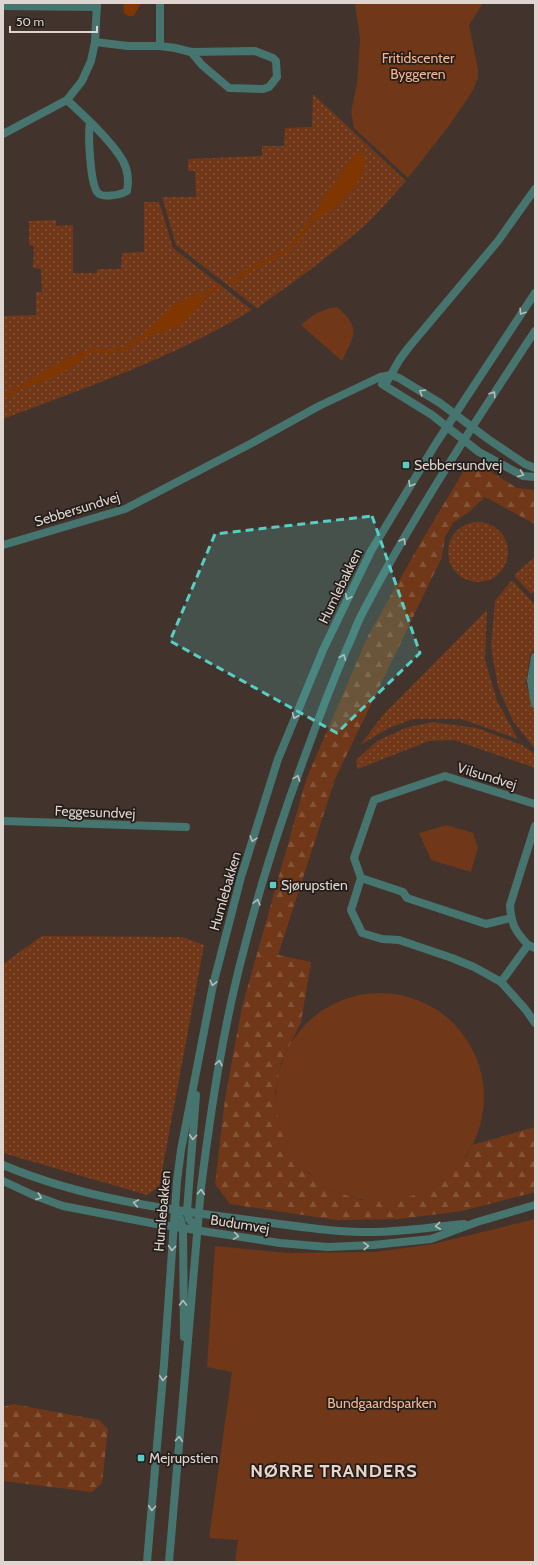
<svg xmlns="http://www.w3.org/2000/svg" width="538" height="1565" viewBox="0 0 538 1565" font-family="Cabin,sans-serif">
<defs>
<pattern id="grass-dots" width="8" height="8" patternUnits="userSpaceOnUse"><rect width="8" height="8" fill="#703818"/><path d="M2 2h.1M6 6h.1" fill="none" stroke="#845439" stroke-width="1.8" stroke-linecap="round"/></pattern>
<pattern id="forest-firs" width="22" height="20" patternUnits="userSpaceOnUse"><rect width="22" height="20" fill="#703818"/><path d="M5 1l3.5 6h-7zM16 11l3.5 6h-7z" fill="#845439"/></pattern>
</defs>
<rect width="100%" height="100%" fill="#42332c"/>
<g fill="url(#grass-dots)">
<path d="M313 94 406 181C392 196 379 212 364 226 330 256 294 282 257 308L176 245 162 197H196L195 171H188V159L262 156V146H284L285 128 312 127Z"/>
<path d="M144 202H159L173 248 252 310C175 357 88 387 3 419V316L36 315V292H42L41 269 33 268 34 246 29 245V221L56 220V226L73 225V273H97V269H121L122 253 144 252Z"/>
<circle cx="478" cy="552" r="30"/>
<path d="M535 557V591L531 594 515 577V574Z"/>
<path d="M511 581H513L535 605V648L530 656 526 684 535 713V749L513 721 498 687 491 647 495 601Z"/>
<path d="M487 610 485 660 497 701 518 739 461 719H413L389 728 360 745 384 714Z"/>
<path d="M432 722 477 728 522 745 535 754V768L454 740 429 741 358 769 356 760 377 741 405 728Z"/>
<path d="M42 936 182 937 204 945 159 1187 147 1195 3 1153V964Z"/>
</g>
<g fill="url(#forest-firs)">
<path d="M466 467 485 468 517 488 535 490V524L485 497 470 511 453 523 445 537 442 557 335 779 278 955 311 962 301 1022 281 1063 275 1093 279 1122 308 1173 333 1190 361 1200 466 1157 472 1145 535 1127V1192L462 1211 400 1219 336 1220 230 1204 215 1184 225 1099 242 1007 306 780 368 636 421 542Z"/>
<path d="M13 1404 99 1420 108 1429 102 1483 92 1492 3 1481V1407Z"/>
</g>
<g fill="#703818">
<path d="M355 3H483L469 25 478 69V78L472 92 448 127 408 178 354 128 351 112 357 84 360 39Z"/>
<path d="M337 307C361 328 355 335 342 361L301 325C312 315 322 309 337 307Z"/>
<path d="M447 825 473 833 478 847 471 872 431 860 419 833Z"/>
<circle cx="380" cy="1097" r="104"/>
<path d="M535 1219V1562H235L238 1540 209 1538 232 1372 207 1367 215 1246 288 1253 375 1252 433 1244Z"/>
</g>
<g fill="#7f3600">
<path d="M123 3H141L134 16H128L124 13Z"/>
<path d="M362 152 366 163 357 184 335 207 318 219 311 220 326 194 354 155Z"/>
<path d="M199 293 206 299 181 325 136 341 174 304Z"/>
<path d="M91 350C80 366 37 387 17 389 41 373 63 357 91 350Z"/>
</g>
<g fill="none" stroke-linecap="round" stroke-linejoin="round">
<g stroke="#7f3600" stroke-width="3.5">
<path d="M231 282 254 267 288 250 300 237 311 220"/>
<path d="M199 298 219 286"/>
<path d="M88 352 91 350 109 352 125 349 139 338"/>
<path d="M3 397 21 387"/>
</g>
<g stroke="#467570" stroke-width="8">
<path d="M160 3V46"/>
<path d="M3 6 97 7"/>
<path d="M95 42 128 46H160L175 48 191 52 255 51 273 58 276 61 277 77 269 87 263 89 229 88 202 65 191 52"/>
<path d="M67 100C84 116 112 141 123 161 128 170 129 182 127 191 121 195 103 198 98 193 90 185 88 134 90 123"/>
<path d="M3 134 67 100 82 81 91 61 95 42 97 3"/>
<path d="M382 384 432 415 479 452 523 476 535 477"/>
<path d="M385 385 400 359 409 347 498 241 535 189"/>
<path d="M3 545 125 509 252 443 319 406 380 377 391 375 399 378 440 403 488 439 525 464 535 468"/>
<path d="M535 657 531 681 535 704"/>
<path d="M3 821 186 827"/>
<path d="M361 878 351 910 362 933 382 939 399 940 452 958 474 967 501 982 526 1010 535 1023"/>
<path d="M511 918 486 924 407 898 403 892 361 878 354 858 374 800 445 776 535 804"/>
<path d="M528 945C515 931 511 924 510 905L535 826"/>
<path d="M501 982 528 945 535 948"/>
</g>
<g stroke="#467570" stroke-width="8">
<path d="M196 1095 187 1211 189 1219 198 1230"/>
<path d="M3 1165C83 1199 170 1210 256 1221 291 1225 326 1232 362 1232 396 1233 430 1227 464 1224"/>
<path d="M3 1181 33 1195 63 1206 89 1211 156 1224 280 1243 328 1247 373 1245 431 1239 477 1222 535 1205"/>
<path d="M175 1209 179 1215 183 1228 184 1337"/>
<path d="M147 1562 164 1364 177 1181 181 1150 213 985 241 877 278 759 323 650 371 551 435 445 535 293"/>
<path d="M169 1562 201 1188C211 1108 223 1028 244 949 261 882 282 817 306 753 319 717 332 683 347 648 353 636 357 622 364 610 415 513 475 422 535 331"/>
</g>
</g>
<defs><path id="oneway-chevron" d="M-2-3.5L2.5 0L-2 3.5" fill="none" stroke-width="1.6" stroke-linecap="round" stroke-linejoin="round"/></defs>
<g stroke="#b8bdb8">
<use href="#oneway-chevron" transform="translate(522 312) rotate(123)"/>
<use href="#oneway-chevron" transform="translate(422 392) rotate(-148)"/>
<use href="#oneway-chevron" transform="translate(493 394) rotate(-57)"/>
<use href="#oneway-chevron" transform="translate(521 474) rotate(22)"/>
<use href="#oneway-chevron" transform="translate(411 484) rotate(121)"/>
<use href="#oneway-chevron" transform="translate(403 541) rotate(-60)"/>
<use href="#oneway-chevron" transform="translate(348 597) rotate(116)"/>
<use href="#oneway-chevron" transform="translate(343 657) rotate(-67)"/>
<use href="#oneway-chevron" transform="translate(295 716) rotate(113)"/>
<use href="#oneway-chevron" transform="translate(297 778) rotate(-70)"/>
<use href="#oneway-chevron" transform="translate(253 839) rotate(107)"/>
<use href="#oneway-chevron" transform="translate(257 902) rotate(-75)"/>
<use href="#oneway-chevron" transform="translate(213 983) rotate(103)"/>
<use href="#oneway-chevron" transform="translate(219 1063) rotate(-79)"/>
<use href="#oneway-chevron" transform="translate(193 1137) rotate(94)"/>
<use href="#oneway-chevron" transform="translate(201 1192) rotate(-85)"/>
<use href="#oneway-chevron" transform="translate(39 1197) rotate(20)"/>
<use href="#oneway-chevron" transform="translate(136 1203) rotate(-170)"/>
<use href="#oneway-chevron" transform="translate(438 1226) rotate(174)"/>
<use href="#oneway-chevron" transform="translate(236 1236) rotate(9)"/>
<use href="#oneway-chevron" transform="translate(366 1246) rotate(-2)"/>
<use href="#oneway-chevron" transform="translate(172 1248) rotate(94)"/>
<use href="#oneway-chevron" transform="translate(183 1303) rotate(-90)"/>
<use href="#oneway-chevron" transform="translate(163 1378) rotate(95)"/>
<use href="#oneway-chevron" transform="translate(179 1439) rotate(-85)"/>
<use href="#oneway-chevron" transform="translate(152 1508) rotate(95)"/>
</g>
<path fill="#56cec4" fill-opacity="0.2" stroke="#56cec4" stroke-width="3" stroke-dasharray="8 5" stroke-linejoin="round" d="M372 516 420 653 337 733 170 641 215 534Z"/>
<g fill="#56cec4" stroke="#241d19" stroke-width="1.5">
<rect x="402" y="461" width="8" height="8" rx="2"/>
<rect x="269" y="881" width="8" height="8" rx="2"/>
<rect x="137" y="1454" width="8" height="8" rx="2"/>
</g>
<g text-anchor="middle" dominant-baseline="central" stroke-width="3.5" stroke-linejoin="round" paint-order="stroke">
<g font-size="14" fill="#f4b492" stroke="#241d19">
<text x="418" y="58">Fritidscenter<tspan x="418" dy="16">Byggeren</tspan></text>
<text x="382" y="1403">Bundgaardsparken</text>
</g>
<g font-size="14" fill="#ded5d0" stroke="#241d19" text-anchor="start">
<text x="414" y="465">Sebbersundvej</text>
<text x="281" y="885">Sjørupstien</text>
<text x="149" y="1458">Mejrupstien</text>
</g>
<g font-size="14" fill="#ded5d0" stroke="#241d19">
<text transform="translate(77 509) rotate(-17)">Sebbersundvej</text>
<text transform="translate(340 586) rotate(-64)">Humlebakken</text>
<text transform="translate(487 776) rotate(17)">Vilsundvej</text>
<text transform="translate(95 812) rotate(2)">Feggesundvej</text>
<text transform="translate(225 891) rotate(-74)">Humlebakken</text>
<text transform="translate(162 1211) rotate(-85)">Humlebakken</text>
<text transform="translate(240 1224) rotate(9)">Budumvej</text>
</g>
<g font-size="18" font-weight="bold" letter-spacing="1" fill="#e8d5cb" stroke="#241d19">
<text x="334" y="1471">NØRRE TRANDERS</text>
</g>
</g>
<rect width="538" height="1565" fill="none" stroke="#ded5d0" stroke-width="8"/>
<path d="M10 26v6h87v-6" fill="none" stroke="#ded5d0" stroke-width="2"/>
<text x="16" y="26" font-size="12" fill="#ded5d0" stroke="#241d19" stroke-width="3" paint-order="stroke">50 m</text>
</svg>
